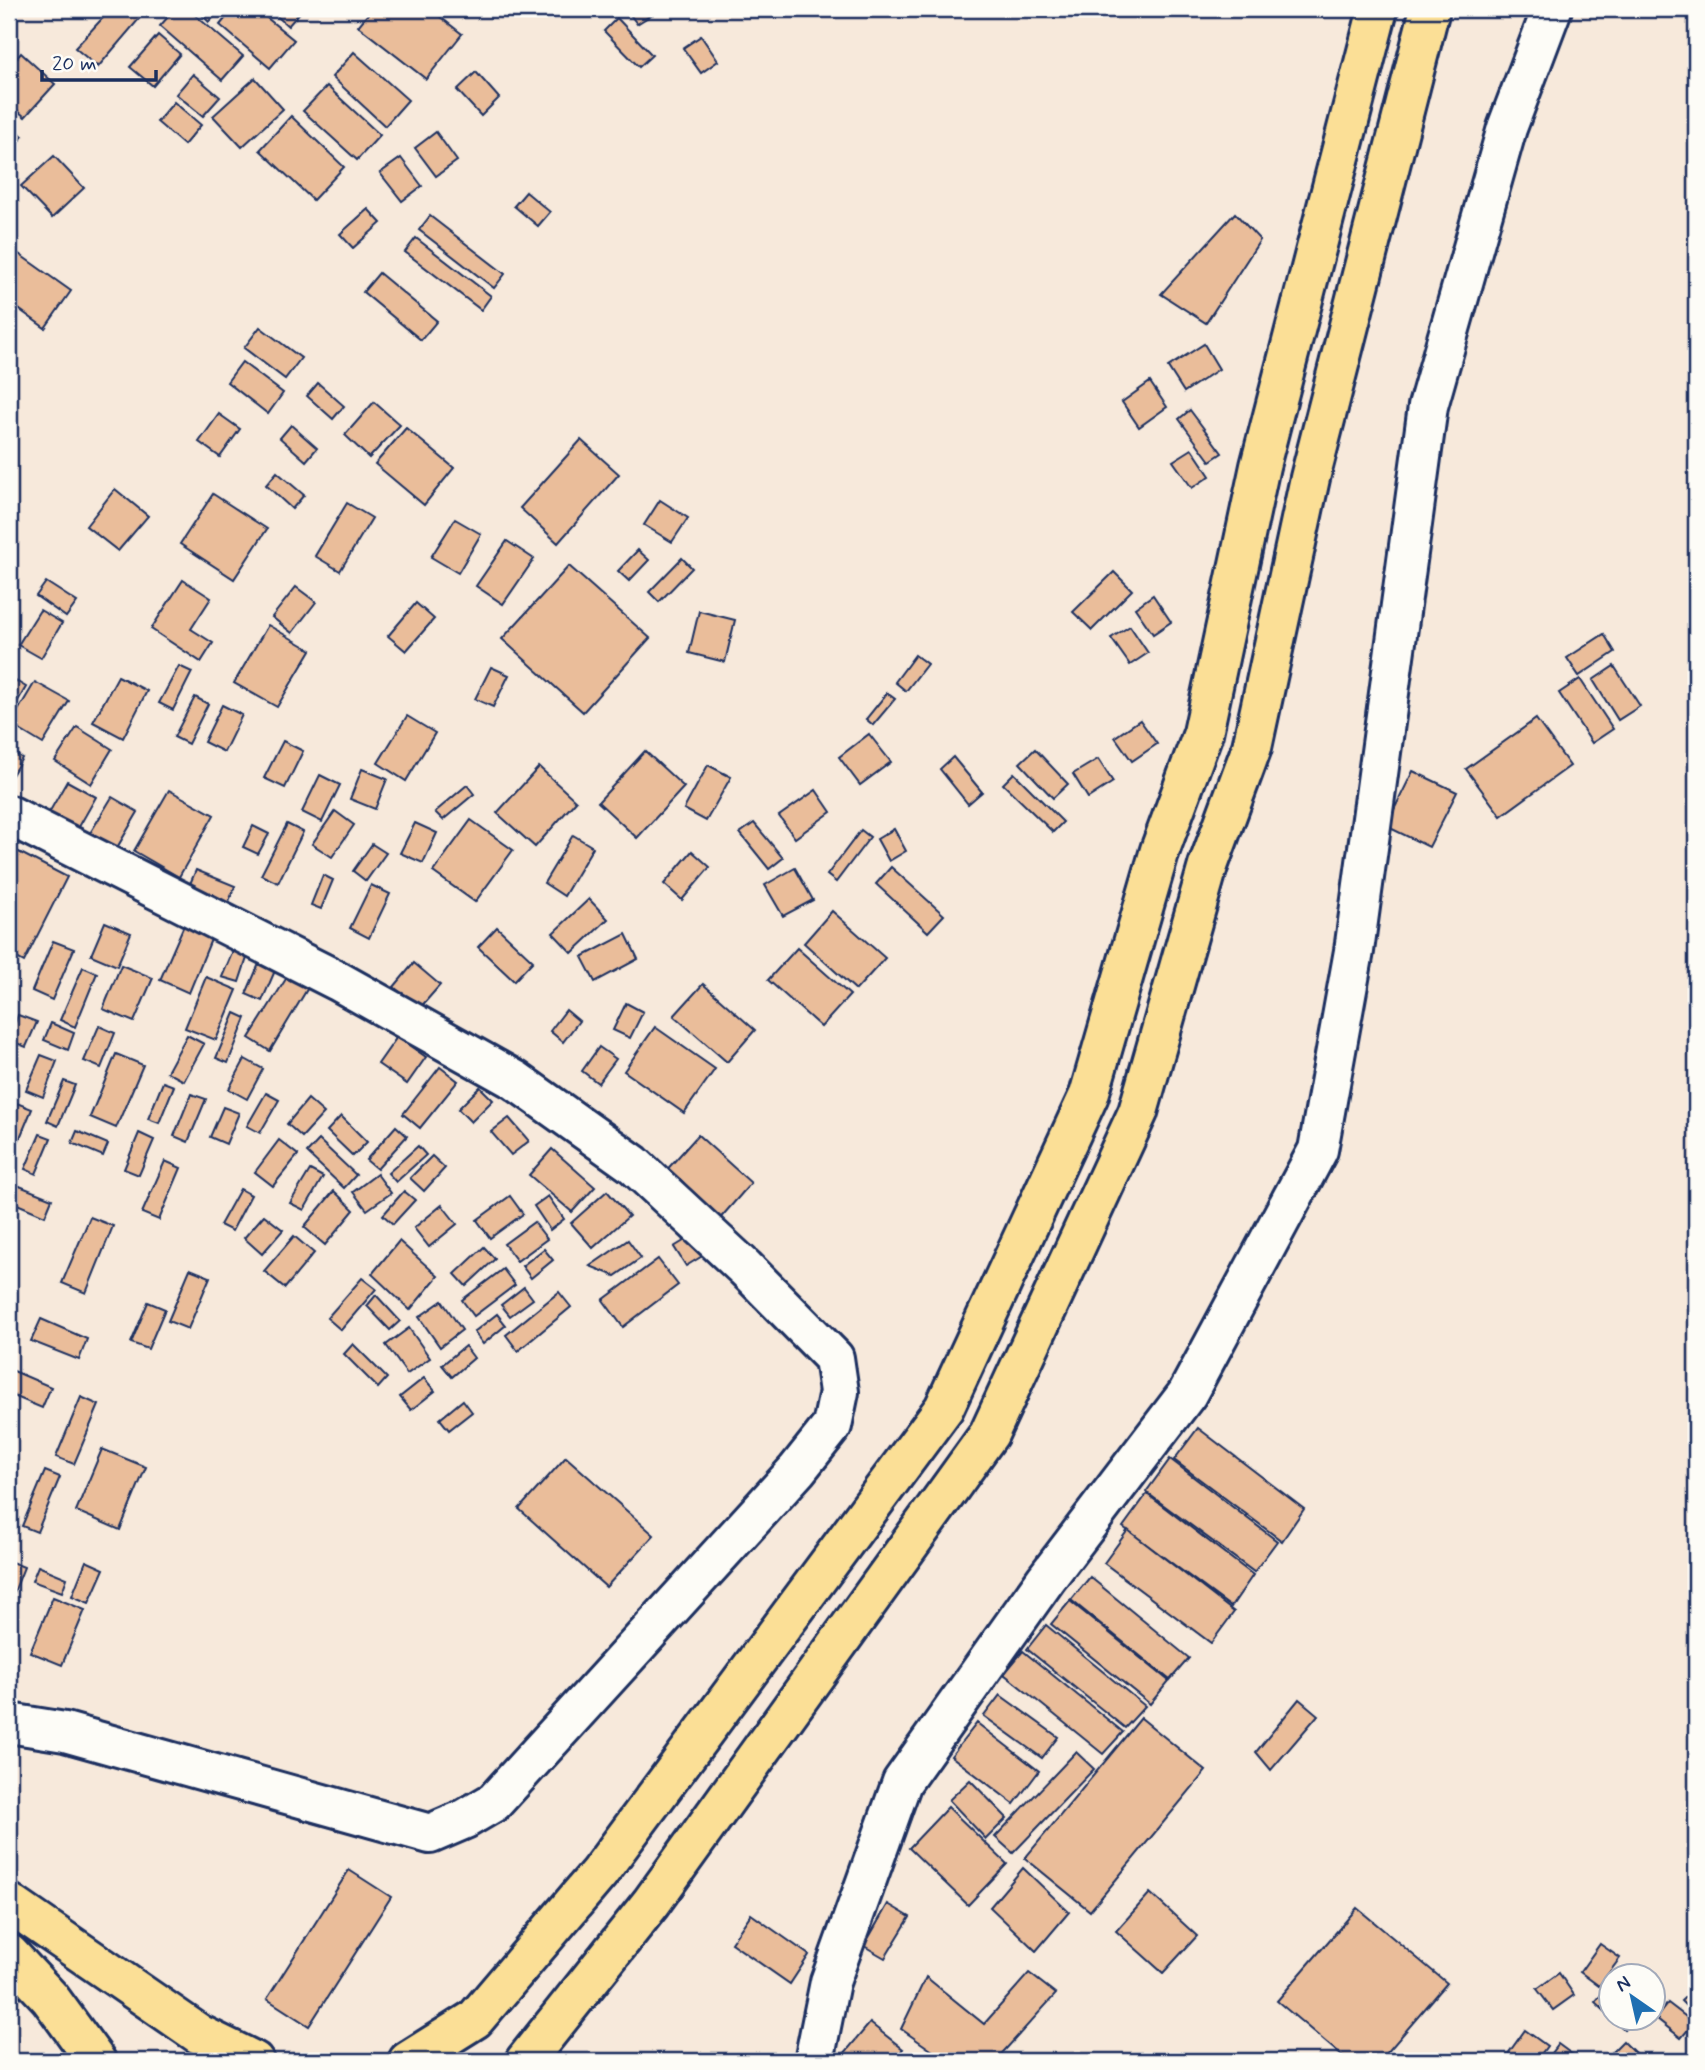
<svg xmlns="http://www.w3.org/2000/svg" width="1705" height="2070" viewBox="0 0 1705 2070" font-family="Mynerve,sans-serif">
<rect width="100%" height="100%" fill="#f7e9db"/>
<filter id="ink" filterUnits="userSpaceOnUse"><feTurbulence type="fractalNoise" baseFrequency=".0143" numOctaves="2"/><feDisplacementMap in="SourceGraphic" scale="14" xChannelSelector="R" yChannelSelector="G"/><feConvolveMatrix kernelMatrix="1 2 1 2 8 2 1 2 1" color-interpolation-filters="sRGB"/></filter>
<g filter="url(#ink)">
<g fill="#eabd9a" stroke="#1b2f5e" stroke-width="2">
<path d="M111 9H141L145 12 98 67 75 48Z"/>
<path d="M175 9H188L243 56 222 80 160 26Z"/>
<path d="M196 9H222L209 22Z"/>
<path d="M233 9H256L294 40 270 68 220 25Z"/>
<path d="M269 9H303L288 26Z"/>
<path d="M372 9H430L462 34 426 79 358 26Z"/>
<path d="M635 9H650L653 14 637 24 629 13Z"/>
<path d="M617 18 652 55 639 67 604 31Z"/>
<path d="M158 35 180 54 153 86 130 67Z"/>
<path d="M701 36 718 61 701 73 683 48Z"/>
<path d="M354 52 408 100 385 126 332 77Z"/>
<path d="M21 53 55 84 25 117 9 103V67Z"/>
<path d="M476 72 499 98 481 116 457 90Z"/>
<path d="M193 74 220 97 203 116 176 94Z"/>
<path d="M255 78 283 109 242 147 213 116Z"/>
<path d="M327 86 380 135 357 160 303 111Z"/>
<path d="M174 102 201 125 184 145 157 122Z"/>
<path d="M291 116 344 167 313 200 260 150Z"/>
<path d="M9 124 23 136 9 153Z"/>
<path d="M436 132 457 161 436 176 415 148Z"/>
<path d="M54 156 84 188 52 218 21 186Z"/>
<path d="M401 158 422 186 402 201 380 173Z"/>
<path d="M526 192 550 212 538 226 514 206Z"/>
<path d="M368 209 381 223 353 248 340 234Z"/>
<path d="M1235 213 1260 240 1206 323 1161 294Z"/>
<path d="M430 216 505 274 494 288 419 230Z"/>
<path d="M416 238 491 296 481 310 405 252Z"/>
<path d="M9 247 71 291 45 328 9 302Z"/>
<path d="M379 273 437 321 421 340 363 292Z"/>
<path d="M260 327 301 358 285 379 244 348Z"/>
<path d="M1204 344 1219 369 1184 392 1168 367Z"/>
<path d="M242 362 283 393 268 414 227 382Z"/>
<path d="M1150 382 1167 407 1139 427 1122 402Z"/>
<path d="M318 383 344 406 333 419 307 396Z"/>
<path d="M374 402 400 425 369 458 345 435Z"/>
<path d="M1190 410 1222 453 1210 461 1179 419Z"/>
<path d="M219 414 240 429 220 457 199 442Z"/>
<path d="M291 425 317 448 306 461 280 438Z"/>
<path d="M406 428 454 468 424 505 375 464Z"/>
<path d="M581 440 619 474 558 543 520 508Z"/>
<path d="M1192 449 1210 476 1192 488 1173 461Z"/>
<path d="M277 472 304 495 292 509 266 485Z"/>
<path d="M115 489 148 516 118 551 86 526Z"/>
<path d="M213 494 267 529 234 579 180 544Z"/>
<path d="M660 500 688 518 672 542 644 525Z"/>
<path d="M347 503 372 518 340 571 315 556Z"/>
<path d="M455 519 481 534 458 573 431 557Z"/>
<path d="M507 541 534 559 503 604 476 586Z"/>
<path d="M638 550 649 560 629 581 618 571Z"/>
<path d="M682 558 692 568 659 602 649 592Z"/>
<path d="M569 566 650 638 583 712 502 639Z"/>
<path d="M1114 572 1132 590 1092 630 1073 612Z"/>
<path d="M183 580 211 598 191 629 213 643 201 662 151 629Z"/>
<path d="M46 582 77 602 66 617 36 596Z"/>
<path d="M296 587 316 602 292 633 272 617Z"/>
<path d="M1153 595 1171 622 1153 634 1135 608Z"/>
<path d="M416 603 434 619 406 651 388 636Z"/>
<path d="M40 610 62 623 41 658 18 645Z"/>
<path d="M699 611 735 620 725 662 689 653Z"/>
<path d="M268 625 311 650 277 707 234 683Z"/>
<path d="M1130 626 1148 653 1130 665 1111 638Z"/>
<path d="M1604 634 1615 652 1579 676 1567 658Z"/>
<path d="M915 655 927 664 906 691 895 682Z"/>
<path d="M179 666 192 672 173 710 159 703Z"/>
<path d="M1614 666 1640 706 1618 720 1593 680Z"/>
<path d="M491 667 509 675 493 707 475 699Z"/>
<path d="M118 676 147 691 123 738 93 722Z"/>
<path d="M9 677 26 687 9 716Z"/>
<path d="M1580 679 1613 729 1592 743 1559 693Z"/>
<path d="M35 682 69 701 43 744 10 724Z"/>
<path d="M887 693 895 699 873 725 866 719Z"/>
<path d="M195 697 208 704 188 744 174 737Z"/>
<path d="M222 705 242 715 224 752 204 742Z"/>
<path d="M407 716 435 733 406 781 378 763Z"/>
<path d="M1536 719 1570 766 1501 816 1466 769Z"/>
<path d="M1140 720 1157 744 1132 761 1115 737Z"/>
<path d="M77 727 112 749 91 784 55 761Z"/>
<path d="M869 734 891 762 860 785 839 757Z"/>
<path d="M283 741 303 751 285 788 264 778Z"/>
<path d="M1035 749 1068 784 1053 798 1020 763Z"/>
<path d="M9 750 22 758 9 780Z"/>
<path d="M645 751 684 787 637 838 598 802Z"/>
<path d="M953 757 982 792 968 804 940 769Z"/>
<path d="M1098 759 1113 782 1088 798 1073 774Z"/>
<path d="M708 765 731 777 706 821 684 809Z"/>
<path d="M539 767 576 801 535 847 497 813Z"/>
<path d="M362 769 387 779 375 809 350 799Z"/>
<path d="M1413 771 1457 792 1429 847 1386 826Z"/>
<path d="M1014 773 1063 822 1053 832 1003 784Z"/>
<path d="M320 775 340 785 322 822 302 812Z"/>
<path d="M67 781 96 797 71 841 42 825Z"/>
<path d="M467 785 474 794 443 820 435 812Z"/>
<path d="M169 790 214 815 179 877 134 851Z"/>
<path d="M816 790 831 812 795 838 779 816Z"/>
<path d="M112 797 138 812 115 851 89 835Z"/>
<path d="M335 811 354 825 332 857 312 844Z"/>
<path d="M471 820 513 850 475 902 433 872Z"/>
<path d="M415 823 437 833 423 863 400 853Z"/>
<path d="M754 823 783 858 769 869 740 833Z"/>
<path d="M287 824 303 832 278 883 261 875Z"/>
<path d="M253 826 269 834 258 854 243 847Z"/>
<path d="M894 829 906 851 889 861 877 839Z"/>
<path d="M861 830 870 837 836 882 827 875Z"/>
<path d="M573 835 593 847 564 896 544 883Z"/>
<path d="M372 844 386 853 366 881 353 871Z"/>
<path d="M9 847 67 877 24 962 9 954Z"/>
<path d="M692 851 710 867 682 900 664 884Z"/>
<path d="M891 867 944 915 928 932 876 884Z"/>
<path d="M795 868 813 900 783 916 765 885Z"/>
<path d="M196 870 235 886 226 909 186 893Z"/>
<path d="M323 875 333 880 321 909 311 905Z"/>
<path d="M371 885 390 894 369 938 350 928Z"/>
<path d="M589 899 608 919 572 953 553 933Z"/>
<path d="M832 911 885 958 856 990 804 943Z"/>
<path d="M105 922 131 933 117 966 91 955Z"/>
<path d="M184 925 212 937 189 993 160 980Z"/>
<path d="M497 927 533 961 514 981 478 947Z"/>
<path d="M626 934 638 959 595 982 582 957Z"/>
<path d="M238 939 251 946 239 982 222 977Z"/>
<path d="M53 941 74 949 52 1000 32 991Z"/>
<path d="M797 948 850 995 821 1027 768 980Z"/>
<path d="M261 959 277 966 262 1001 246 994Z"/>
<path d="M414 963 440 985 419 1009 394 987Z"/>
<path d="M121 965 153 978 134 1022 103 1009Z"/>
<path d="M83 967 97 973 75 1027 60 1020Z"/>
<path d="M289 974 309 986 270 1051 249 1038Z"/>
<path d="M206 977 237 990 216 1040 185 1028Z"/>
<path d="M703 984 755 1030 727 1062 674 1016Z"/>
<path d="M626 1003 643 1012 630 1038 613 1030Z"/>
<path d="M566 1010 579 1021 563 1042 550 1031Z"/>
<path d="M235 1013 246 1018 228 1063 216 1058Z"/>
<path d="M18 1015 37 1022 26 1047 9 1040Z"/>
<path d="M51 1023 74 1033 68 1050 44 1040Z"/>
<path d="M99 1026 115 1033 101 1068 84 1061Z"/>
<path d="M655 1027 715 1069 684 1113 624 1071Z"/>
<path d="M187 1035 204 1044 184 1081 167 1072Z"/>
<path d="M397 1037 426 1057 407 1084 378 1064Z"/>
<path d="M599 1047 616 1059 598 1083 582 1071Z"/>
<path d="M116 1054 143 1065 116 1128 90 1117Z"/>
<path d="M41 1055 57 1061 43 1097 26 1090Z"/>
<path d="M245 1059 263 1069 247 1099 229 1089Z"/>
<path d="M440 1067 458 1081 420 1128 403 1114Z"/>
<path d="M64 1081 75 1085 58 1126 47 1121Z"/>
<path d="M163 1082 174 1086 159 1123 148 1119Z"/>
<path d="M480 1087 493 1100 471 1122 458 1109Z"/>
<path d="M266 1093 279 1100 260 1133 247 1126Z"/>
<path d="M191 1094 206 1099 188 1142 174 1136Z"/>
<path d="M308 1099 324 1113 302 1137 287 1124Z"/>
<path d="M9 1100 32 1109 9 1164Z"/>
<path d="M223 1107 239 1113 226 1144 210 1137Z"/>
<path d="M341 1116 367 1142 353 1156 327 1131Z"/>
<path d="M509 1118 529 1141 511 1155 491 1132Z"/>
<path d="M396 1126 407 1136 377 1169 366 1160Z"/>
<path d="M77 1131 108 1144 103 1156 72 1143Z"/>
<path d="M139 1133 154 1140 139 1175 124 1169Z"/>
<path d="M40 1134 51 1138 36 1174 25 1169Z"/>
<path d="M698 1135 751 1183 717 1222 663 1174Z"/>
<path d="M279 1140 298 1155 273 1186 255 1172Z"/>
<path d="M319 1140 356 1175 344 1188 307 1153Z"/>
<path d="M418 1146 426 1155 396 1182 388 1173Z"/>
<path d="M552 1149 595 1187 572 1212 529 1175Z"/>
<path d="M432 1156 445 1168 424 1191 410 1178Z"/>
<path d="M165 1161 181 1168 159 1220 142 1213Z"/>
<path d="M310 1170 323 1177 304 1210 290 1203Z"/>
<path d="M377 1174 391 1193 367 1210 353 1192Z"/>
<path d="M17 1185 52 1199 45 1216 10 1201Z"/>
<path d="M240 1189 251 1195 232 1231 220 1225Z"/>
<path d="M334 1191 354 1210 325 1245 304 1227Z"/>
<path d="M404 1191 415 1200 393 1224 383 1215Z"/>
<path d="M607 1191 629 1216 593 1248 571 1223Z"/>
<path d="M510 1196 523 1214 490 1238 477 1220Z"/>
<path d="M548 1196 564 1219 550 1230 534 1206Z"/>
<path d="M442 1205 457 1224 429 1247 414 1228Z"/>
<path d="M264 1215 283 1230 262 1254 244 1238Z"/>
<path d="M90 1217 113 1226 86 1293 62 1283Z"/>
<path d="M534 1222 547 1239 517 1261 504 1244Z"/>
<path d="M294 1236 314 1253 285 1288 264 1271Z"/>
<path d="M692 1236 704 1255 686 1266 674 1247Z"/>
<path d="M628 1240 641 1258 615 1276 590 1266Z"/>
<path d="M399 1241 438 1276 410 1310 372 1274Z"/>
<path d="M484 1247 495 1259 466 1286 455 1274Z"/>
<path d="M544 1249 553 1260 531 1278 522 1266Z"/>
<path d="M658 1259 678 1285 623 1327 603 1300Z"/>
<path d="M190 1269 210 1277 188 1329 168 1321Z"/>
<path d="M503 1269 515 1285 474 1316 462 1300Z"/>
<path d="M362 1278 376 1289 341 1330 327 1318Z"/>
<path d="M524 1287 533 1299 510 1316 501 1305Z"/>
<path d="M559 1292 571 1307 518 1351 506 1335Z"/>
<path d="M376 1295 400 1321 390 1330 367 1306Z"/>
<path d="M442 1301 462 1330 440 1347 419 1317Z"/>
<path d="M148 1302 165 1309 148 1349 131 1343Z"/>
<path d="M497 1314 506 1325 483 1344 474 1332Z"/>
<path d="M41 1319 87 1339 79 1360 31 1341Z"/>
<path d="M409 1328 430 1358 407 1374 386 1345Z"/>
<path d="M353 1344 387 1378 378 1388 344 1354Z"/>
<path d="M465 1346 474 1358 452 1377 442 1365Z"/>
<path d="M9 1369 51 1387 42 1408 9 1394Z"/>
<path d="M424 1378 435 1391 411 1410 400 1397Z"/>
<path d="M81 1397 99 1405 74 1464 56 1457Z"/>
<path d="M463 1400 472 1412 449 1430 440 1419Z"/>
<path d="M1198 1428 1304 1509 1282 1541 1174 1460Z"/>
<path d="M102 1449 146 1467 120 1530 76 1511Z"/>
<path d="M566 1457 654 1535 606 1587 519 1509Z"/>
<path d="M1170 1459 1277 1541 1254 1572 1146 1492Z"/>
<path d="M45 1471 60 1477 37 1532 22 1526Z"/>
<path d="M1147 1494 1253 1575 1231 1607 1123 1527Z"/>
<path d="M1128 1530 1234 1612 1211 1643 1104 1563Z"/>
<path d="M9 1561 24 1567 9 1605Z"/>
<path d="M86 1561 104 1569 89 1603 72 1596Z"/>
<path d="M38 1566 67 1578 62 1592 32 1581Z"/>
<path d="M1090 1577 1189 1658 1170 1680 1071 1600Z"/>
<path d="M53 1597 85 1610 62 1665 30 1652Z"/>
<path d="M1070 1601 1169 1681 1150 1704 1051 1624Z"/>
<path d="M1046 1625 1145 1706 1125 1728 1027 1649Z"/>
<path d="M1023 1651 1123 1732 1103 1754 1004 1674Z"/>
<path d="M1000 1695 1058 1737 1042 1758 984 1716Z"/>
<path d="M1299 1699 1318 1715 1271 1770 1256 1752Z"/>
<path d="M1141 1718 1206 1771 1090 1911 1025 1858Z"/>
<path d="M977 1723 1039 1771 1014 1804 951 1756Z"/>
<path d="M1076 1752 1094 1769 1013 1853 995 1837Z"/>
<path d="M970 1780 1007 1818 986 1839 949 1800Z"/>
<path d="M948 1807 1007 1864 968 1905 909 1848Z"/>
<path d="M1023 1868 1069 1912 1036 1951 990 1907Z"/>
<path d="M349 1870 391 1897 309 2026 267 1999Z"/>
<path d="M1150 1893 1197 1936 1163 1973 1116 1931Z"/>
<path d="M888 1904 910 1917 885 1958 864 1946Z"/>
<path d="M1357 1908 1447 1983 1380 2061H1348L1277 2001Z"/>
<path d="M751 1914 809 1955 790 1984 731 1943Z"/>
<path d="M1600 1944 1620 1958 1599 1986 1580 1972Z"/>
<path d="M1029 1973 1056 1994 995 2061H947L901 2029 926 1977 984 2024Z"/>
<path d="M1559 1973 1574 1995 1553 2010 1537 1989Z"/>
<path d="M1610 1985V2016L1595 2002Z"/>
<path d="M1696 1987V2016L1681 2001Z"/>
<path d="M1668 2003 1694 2023 1681 2038 1656 2018Z"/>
<path d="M1612 2018H1634L1624 2029Z"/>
<path d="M870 2023 903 2049 893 2061H838Z"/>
<path d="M1525 2030 1547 2046 1536 2061H1509L1505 2058Z"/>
<path d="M1623 2041 1643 2061H1603Z"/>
<path d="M1558 2044 1577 2058 1575 2061H1545Z"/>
</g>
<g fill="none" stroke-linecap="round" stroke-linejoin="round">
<g stroke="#1b2f5e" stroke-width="44">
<g id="minor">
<path d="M9 815 338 981 515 1080 633 1164 745 1268 834 1358 839 1392 832 1426 797 1470 494 1802 465 1819 430 1834 65 1732 9 1723"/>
<path d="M814 2061 830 1982 902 1782 1046 1579 1187 1394 1318 1150 1354 951 1428 406 1507 128 1552 9"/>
</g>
</g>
<g stroke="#1b2f5e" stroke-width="44">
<g id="major">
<path d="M9 1903 199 2034 254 2061"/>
<path d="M9 1954 50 1998 96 2061"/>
<path d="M408 2061 475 2019 599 1873 944 1408 1089 1095 1160 850 1203 733 1260 466 1378 9"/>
<path d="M525 2061 651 1903 989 1434 1138 1112 1208 866 1252 747 1310 478 1430 9"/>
</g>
</g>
<use href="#minor" stroke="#fdfcf7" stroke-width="38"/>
<use href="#major" stroke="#fbdf96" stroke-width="38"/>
</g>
</g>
<rect width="1705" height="2070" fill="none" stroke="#fdfcf7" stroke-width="35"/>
<rect x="18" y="18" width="1670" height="2035" fill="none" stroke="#1b2f5e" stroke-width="2.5" filter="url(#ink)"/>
<g transform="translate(1632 1997) rotate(326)"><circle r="33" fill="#fdfcf7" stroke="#a3aaba" stroke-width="2"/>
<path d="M0-5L12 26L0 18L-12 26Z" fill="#1f6fb2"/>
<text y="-10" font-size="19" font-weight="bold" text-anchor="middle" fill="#1b2f5e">N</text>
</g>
<path d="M42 70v10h114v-10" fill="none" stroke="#1b2f5e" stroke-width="3.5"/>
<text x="52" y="70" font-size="21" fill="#1b2f5e" stroke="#fdfcf7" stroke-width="5" paint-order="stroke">20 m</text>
</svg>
